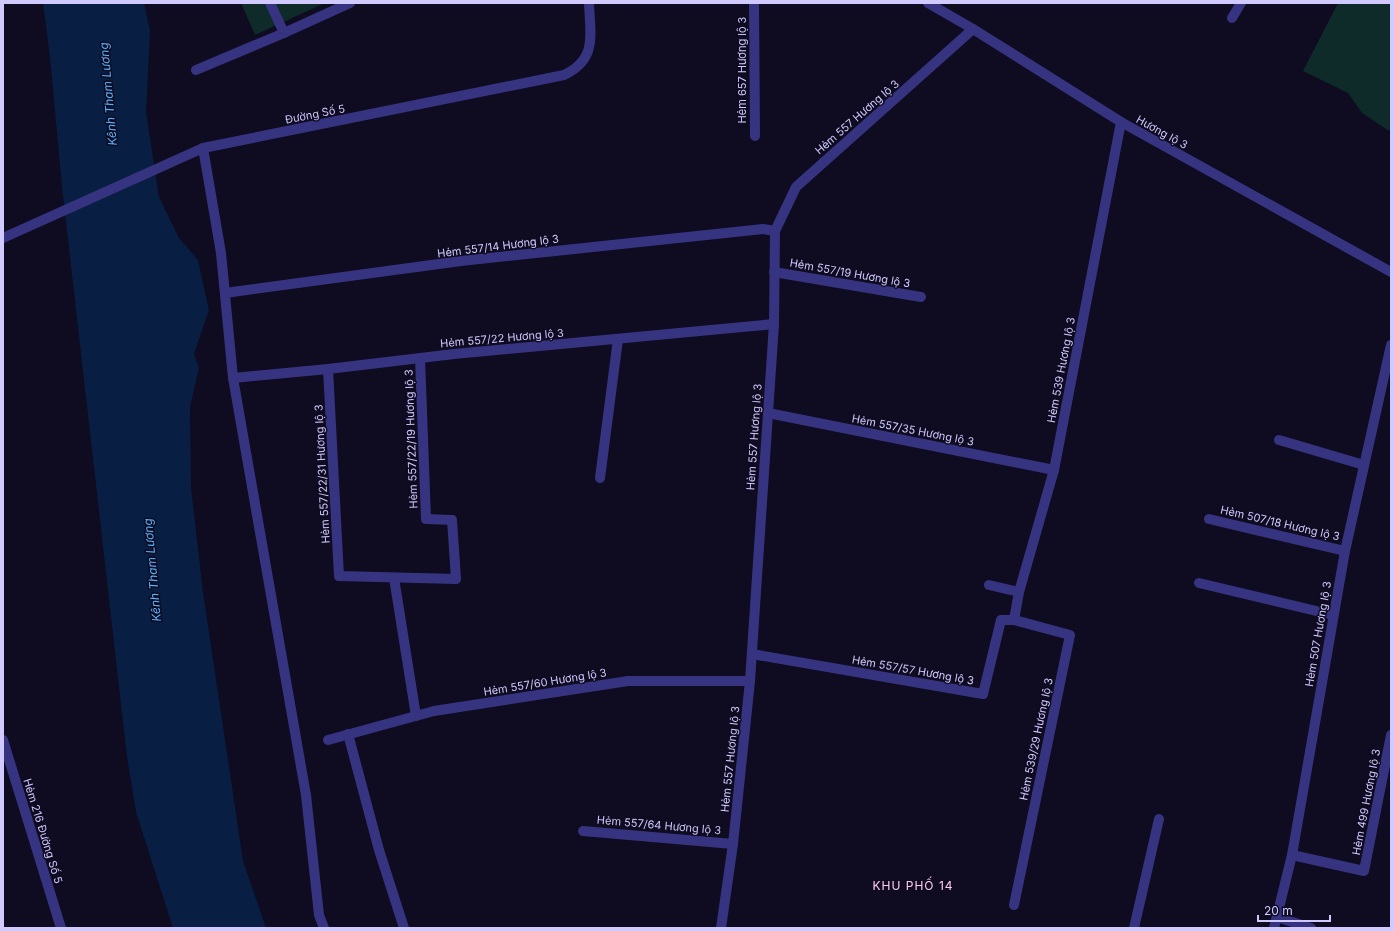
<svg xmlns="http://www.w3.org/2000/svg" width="1394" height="931" viewBox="0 0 1394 931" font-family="Inter,sans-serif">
<rect width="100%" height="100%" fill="#0f0b20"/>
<g fill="#0e2a29">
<path d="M241 3H325L255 35Z"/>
<path d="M1338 3H1391V127L1389 131 1362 113 1348 93 1303 71Z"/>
</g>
<path fill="#081e42" d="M43 3H144L150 31 146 112 159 197 179 238 198 260 209 310 194 354 199 368 190 407 191 488 203 592 243 861 266 928H173L136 812 127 757 62 187 50 57Z"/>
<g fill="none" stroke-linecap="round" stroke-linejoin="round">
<g stroke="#363481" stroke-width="10">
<path d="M270 3 284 33 350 3"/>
<path d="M754 3 755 136"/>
<path d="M928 3 973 29 1121 122 1391 272"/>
<path d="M1232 18 1241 3"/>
<path d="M196 70 284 33"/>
<path d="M203 148 221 253 233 378 306 795 315 878 319 915 324 928"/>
<path d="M3 238 203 148 564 75C598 59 590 34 589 3"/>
<path d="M774 272 921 297"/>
<path d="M225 293 461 261 763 229 775 231"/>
<path d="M328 369 339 576 456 579 452 520 426 519 420 358"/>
<path d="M233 378 328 369 454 354 774 324"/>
<path d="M768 413 1054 470"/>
<path d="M1279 440 1364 465"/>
<path d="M600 478 618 339"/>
<path d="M1209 519 1345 551"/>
<path d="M394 578 416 716"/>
<path d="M1199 583 1333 615"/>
<path d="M989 585 1019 592"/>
<path d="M1014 620 1019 592 1054 470 1121 122"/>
<path d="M752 654 983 694 1001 620H1014L1070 635 1014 905"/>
<path d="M348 734 379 850 404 928"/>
<path d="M3 740 61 928"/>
<path d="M328 740 434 711 628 681H750"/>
<path d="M583 831 733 844"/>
<path d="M1292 855 1364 871 1391 735"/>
<path d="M1277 917 1311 928"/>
<path d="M721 928 733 844 750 681 774 324 775 231 796 187 973 29"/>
<path d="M1134 928 1159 819"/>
<path d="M1274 928 1292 855 1345 551 1391 345"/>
</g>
</g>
<g text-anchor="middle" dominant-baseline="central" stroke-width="3" stroke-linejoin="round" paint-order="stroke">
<g font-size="11" fill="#d0caff" stroke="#0f0b20">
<text transform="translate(742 70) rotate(-90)">Hẻm 657 Hương lộ 3</text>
<text transform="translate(315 114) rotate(-11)">Đường Số 5</text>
<text transform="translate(857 117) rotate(-41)">Hẻm 557 Hương lộ 3</text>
<text transform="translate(1162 132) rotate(29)">Hương lộ 3</text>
<text transform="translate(498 246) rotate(-7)">Hẻm 557/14 Hương lộ 3</text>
<text transform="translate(850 273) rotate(10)">Hẻm 557/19 Hương lộ 3</text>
<text transform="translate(502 338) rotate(-5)">Hẻm 557/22 Hương lộ 3</text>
<text transform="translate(1061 370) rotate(-79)">Hẻm 539 Hương lộ 3</text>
<text transform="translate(913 430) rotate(11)">Hẻm 557/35 Hương lộ 3</text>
<text transform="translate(754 437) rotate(-86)">Hẻm 557 Hương lộ 3</text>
<text transform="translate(411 439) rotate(-92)">Hẻm 557/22/19 Hương lộ 3</text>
<text transform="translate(322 474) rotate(-93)">Hẻm 557/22/31 Hương lộ 3</text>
<text transform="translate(1280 523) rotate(13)">Hẻm 507/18 Hương lộ 3</text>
<text transform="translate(1318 634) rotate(-80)">Hẻm 507 Hương lộ 3</text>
<text transform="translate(913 670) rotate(10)">Hẻm 557/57 Hương lộ 3</text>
<text transform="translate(545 682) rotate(-9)">Hẻm 557/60 Hương lộ 3</text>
<text transform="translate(1036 739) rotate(-78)">Hẻm 539/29 Hương lộ 3</text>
<text transform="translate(730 759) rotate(-84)">Hẻm 557 Hương lộ 3</text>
<text transform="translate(1366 802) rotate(-79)">Hẻm 499 Hương lộ 3</text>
<text transform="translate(659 825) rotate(5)">Hẻm 557/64 Hương lộ 3</text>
<text transform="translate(43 831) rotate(73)">Hẻm 216 Đường Số 5</text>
</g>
<g font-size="12" font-style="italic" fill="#58b2ff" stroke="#0f0b20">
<text transform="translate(108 94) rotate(-95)">Kênh Tham Lương</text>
<text transform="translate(152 570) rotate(-95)">Kênh Tham Lương</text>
</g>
<g font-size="12" letter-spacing="1" fill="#ffcced" stroke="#0f0b20">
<text x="913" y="885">KHU PHỐ 14</text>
</g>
</g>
<rect width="1394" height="931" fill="none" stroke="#d0caff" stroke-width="8"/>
<path d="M1258 915v6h72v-6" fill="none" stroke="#d0caff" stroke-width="2"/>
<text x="1264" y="915" font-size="12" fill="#d0caff" stroke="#0f0b20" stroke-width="3" paint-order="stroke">20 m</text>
</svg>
